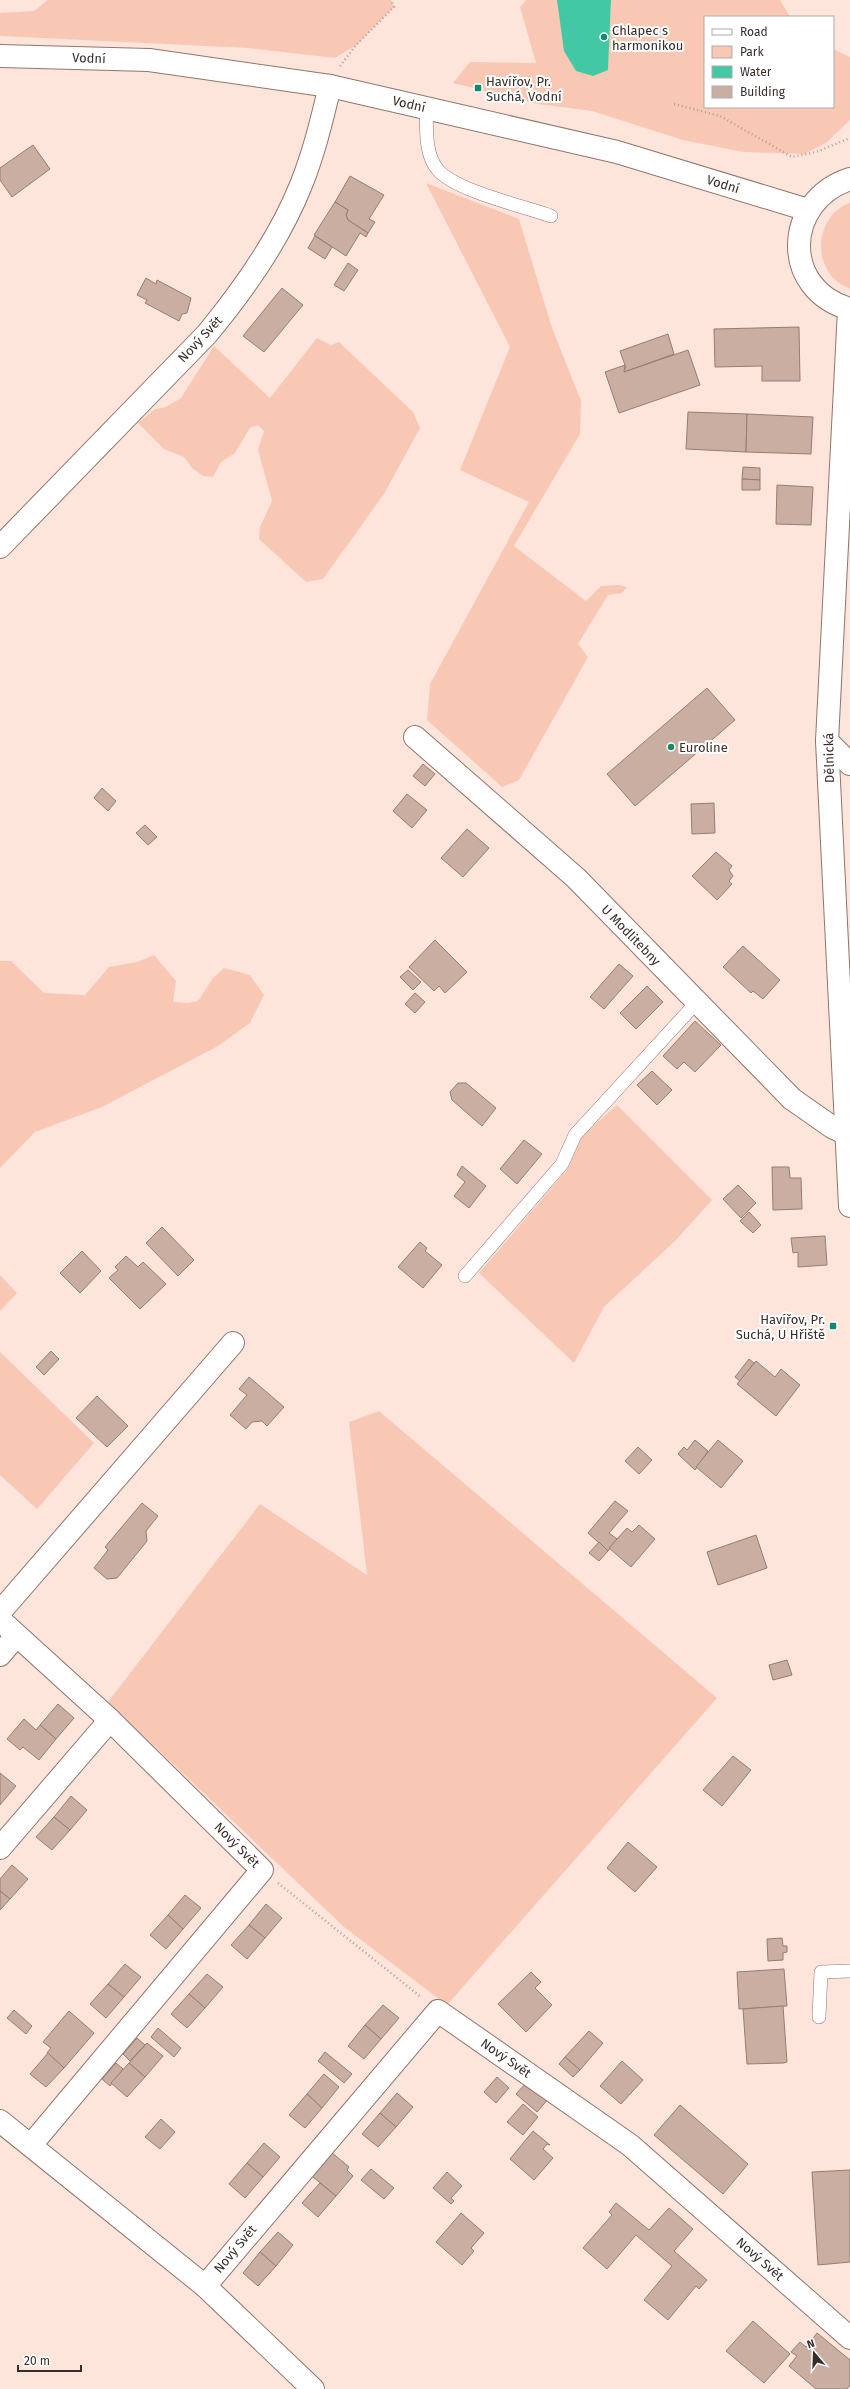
<svg xmlns="http://www.w3.org/2000/svg" width="850" height="2389" viewBox="0 0 850 2389" font-family="'Fira Sans',sans-serif">
<rect width="100%" height="100%" fill="#fde5db"/>
<g fill="#f9c8b5">
<path d="M48 0H391L394 7 356 45 335 58 248 48 0 36V13L34 11Z"/>
<path d="M526 0H557L608 70 611 0H780L790 17H705V107H833V49L850 57V120L826 143 804 154 743 152 683 140 592 111 538 104 453 83 470 62 536 63 520 7Z"/>
<path d="M426 183 519 219 552 328 581 401 580 434 514 546 586 601 601 586 619 585 627 587 622 593 608 595 578 644 588 657 519 780 502 787 427 720 430 684 529 502 460 470 510 347Z"/>
<path d="M850 203V289C842 285 833 280 828 271 813 248 823 212 850 203Z"/>
<path d="M317 338 331 345 339 342 413 412 420 428 384 494 323 579 306 582 259 539 260 527 272 501 258 450 264 431 258 425 250 428 235 453 221 462 213 477 203 476 192 468 184 457 164 449 138 423 155 409 166 407 181 398 214 346 270 398Z"/>
<path d="M154 955 176 981 173 1002 188 1003 198 1001 213 978 224 968 250 975 264 995 250 1023 218 1046 102 1107 35 1132 0 1168V961H11L44 993 85 995 109 967 137 962Z"/>
<path d="M617 1105 712 1200 676 1240 604 1307 574 1363 479 1273 567 1170 582 1136Z"/>
<path d="M0 1275 17 1293 0 1311Z"/>
<path d="M0 1352 94 1443 37 1509 0 1475Z"/>
<path d="M379 1411 717 1698 447 2005 344 1927 108 1702 260 1504 367 1575 349 1422Z"/>
</g>
<path fill="#43c8a5" d="M557 0H611L608 70 593 76 576 71 564 51Z"/>
<g fill="#caaea2" stroke="#977c71">
<path d="M33 145 50 169 12 197 0 180V168Z"/>
<path d="M350 176 384 195 369 219 375 222 368 233 348 220 346 215 348 210 335 202Z"/>
<path d="M335 202 348 210 346 215 348 220 368 233 366 237 360 233 346 256 314 235Z"/>
<path d="M315 236 332 247 325 259 308 248Z"/>
<path d="M348 263 358 270 344 291 334 285Z"/>
<path d="M146 278 156 284 157 280 191 298 187 313 182 314 179 321 145 303 147 300 137 295Z"/>
<path d="M282 288 303 305 264 352 243 336Z"/>
<path d="M799 327 800 381H762V366L715 367 714 329Z"/>
<path d="M668 334 674 354 624 372 623 369 626 368 620 351Z"/>
<path d="M688 350 700 385 619 413 605 372 625 365 624 372Z"/>
<path d="M688 412 747 414 746 452 686 449Z"/>
<path d="M747 414 813 417 811 454 746 452Z"/>
<path d="M743 467 760 468V480L742 479Z"/>
<path d="M742 479 760 480V490H742Z"/>
<path d="M777 485 813 487 811 525 776 524Z"/>
<path d="M707 688 735 720 635 806 607 774Z"/>
<path d="M423 764 435 774 425 786 413 776Z"/>
<path d="M102 788 116 801 108 811 94 798Z"/>
<path d="M407 794 427 810 412 828 393 811Z"/>
<path d="M714 803 715 833 692 834 691 804Z"/>
<path d="M145 825 157 837 148 845 136 833Z"/>
<path d="M467 829 489 848 463 877 441 858Z"/>
<path d="M716 852 732 866 729 870 733 876 729 881 732 884 717 900 692 876Z"/>
<path d="M435 940 467 972 445 993 439 986 434 991 409 967Z"/>
<path d="M743 946 780 980 763 999 753 991 751 993 723 967Z"/>
<path d="M619 964 633 976 604 1009 590 997Z"/>
<path d="M408 970 421 982 413 990 400 977Z"/>
<path d="M647 986 663 1002 636 1029 620 1013Z"/>
<path d="M415 993 425 1002 415 1013 405 1004Z"/>
<path d="M695 1021 721 1045 695 1072 684 1062 677 1069 663 1056Z"/>
<path d="M652 1071 672 1090 657 1105 637 1085Z"/>
<path d="M458 1083H466L496 1108 482 1126 452 1100 450 1092Z"/>
<path d="M524 1140 542 1154 517 1184 500 1169Z"/>
<path d="M462 1166 486 1186 469 1208 454 1196 465 1182 457 1175Z"/>
<path d="M772 1167H789L790 1178H801L802 1209 773 1210Z"/>
<path d="M738 1185 756 1203 741 1218 723 1199Z"/>
<path d="M749 1212 761 1225 753 1233 740 1221Z"/>
<path d="M162 1227 194 1260 178 1276 146 1243Z"/>
<path d="M825 1236 827 1265 798 1267V1252L793 1253 791 1238Z"/>
<path d="M420 1242 427 1248 425 1251 442 1265 423 1288 398 1267Z"/>
<path d="M82 1251 101 1271 80 1293 60 1273Z"/>
<path d="M126 1256 138 1267 143 1262 166 1284 140 1309 109 1278 118 1270 115 1267Z"/>
<path d="M51 1351 59 1359 44 1375 36 1367Z"/>
<path d="M749 1359 754 1363 740 1381 735 1377Z"/>
<path d="M756 1361 775 1377 781 1369 800 1385 776 1416 737 1384Z"/>
<path d="M249 1377 284 1407 267 1426 262 1421 252 1422 246 1429 230 1415 247 1395 239 1389Z"/>
<path d="M97 1396 128 1426 107 1447 76 1418Z"/>
<path d="M695 1440 708 1451 695 1470 678 1454 684 1447 687 1450Z"/>
<path d="M718 1440 743 1461 721 1488 696 1467Z"/>
<path d="M638 1447 652 1460 639 1474 625 1461Z"/>
<path d="M615 1501 628 1511 609 1533 617 1539 608 1551 588 1533Z"/>
<path d="M142 1503 158 1516 146 1531 147 1541 117 1578 107 1579 94 1568 108 1550 105 1547Z"/>
<path d="M639 1525 655 1539 631 1567 609 1548 627 1528 632 1532Z"/>
<path d="M756 1535 767 1568 718 1585 707 1552Z"/>
<path d="M599 1542 608 1551 599 1561 589 1553Z"/>
<path d="M787 1660 792 1675 773 1680 769 1665Z"/>
<path d="M58 1704 74 1718 56 1739 40 1725Z"/>
<path d="M24 1719 36 1730 40 1725 56 1739 39 1760 23 1747 20 1750 7 1739Z"/>
<path d="M733 1756 751 1770 722 1806 703 1790Z"/>
<path d="M0 1773 16 1786 0 1805Z"/>
<path d="M71 1796 87 1810 70 1830 54 1817Z"/>
<path d="M54 1817 70 1830 52 1850 36 1837Z"/>
<path d="M628 1842 657 1867 635 1892 607 1868Z"/>
<path d="M12 1865 28 1879 10 1899 0 1891V1879Z"/>
<path d="M0 1891 10 1899 0 1910Z"/>
<path d="M185 1895 201 1908 183 1929 168 1915Z"/>
<path d="M266 1904 282 1918 265 1938 249 1925Z"/>
<path d="M168 1915 183 1929 166 1949 150 1935Z"/>
<path d="M249 1925 265 1938 247 1959 231 1945Z"/>
<path d="M782 1938 783 1946H787V1952L783 1953V1960L768 1961 767 1939Z"/>
<path d="M125 1964 141 1977 124 1997 108 1984Z"/>
<path d="M784 1969 787 2006 739 2009 737 1972Z"/>
<path d="M531 1972 541 1982 535 1988 552 2005 526 2032 498 2004Z"/>
<path d="M207 1974 223 1987 205 2008 189 1994Z"/>
<path d="M108 1984 124 1997 106 2018 90 2004Z"/>
<path d="M189 1994 205 2008 187 2028 171 2014Z"/>
<path d="M383 2005 399 2018 381 2039 365 2025Z"/>
<path d="M783 2006 787 2062 784 2063 747 2064 743 2009Z"/>
<path d="M14 2010 32 2026 26 2034 7 2018Z"/>
<path d="M69 2011 94 2033 64 2068 47 2053 51 2048 43 2042Z"/>
<path d="M365 2025 381 2039 364 2059 348 2046Z"/>
<path d="M158 2028 181 2048 174 2057 151 2037Z"/>
<path d="M589 2031 603 2043 580 2070 565 2057Z"/>
<path d="M137 2038 145 2045 130 2061 123 2054Z"/>
<path d="M147 2043 163 2056 145 2077 129 2063Z"/>
<path d="M325 2052 352 2074 344 2083 318 2061Z"/>
<path d="M48 2053 64 2068 46 2087 30 2074Z"/>
<path d="M565 2057 580 2070 573 2077 559 2064Z"/>
<path d="M622 2061 643 2080 621 2104 600 2086Z"/>
<path d="M116 2063 123 2069 110 2086 102 2079Z"/>
<path d="M129 2063 145 2077 127 2097 111 2083Z"/>
<path d="M324 2074 339 2087 322 2108 307 2094Z"/>
<path d="M497 2077 509 2088 496 2103 484 2092Z"/>
<path d="M527 2082 549 2098 537 2112 516 2094Z"/>
<path d="M397 2093 413 2107 396 2127 380 2113Z"/>
<path d="M307 2094 322 2108 305 2128 289 2115Z"/>
<path d="M523 2104 538 2117 523 2135 507 2122Z"/>
<path d="M680 2105 748 2164 723 2194 654 2135Z"/>
<path d="M380 2113 396 2127 378 2147 362 2134Z"/>
<path d="M161 2119 175 2132 160 2149 145 2137Z"/>
<path d="M533 2131 550 2145 547 2144 543 2149 553 2158 534 2180 510 2159Z"/>
<path d="M264 2143 280 2157 263 2177 247 2163Z"/>
<path d="M331 2152 349 2167 347 2170 353 2176 336 2196 312 2176Z"/>
<path d="M247 2163 263 2177 245 2198 229 2184Z"/>
<path d="M371 2169 394 2188 384 2199 361 2180Z"/>
<path d="M850 2170V2262L818 2265 812 2172Z"/>
<path d="M447 2172 462 2186 451 2198 454 2201 451 2204 433 2188Z"/>
<path d="M320 2183 336 2196 318 2217 302 2203Z"/>
<path d="M616 2203 649 2230 669 2208 693 2229 674 2251 707 2280 699 2289 696 2286 668 2320 644 2300 672 2266 636 2235 607 2269 583 2248 612 2215 609 2212Z"/>
<path d="M461 2213 484 2233 471 2248 474 2251 462 2265 436 2242Z"/>
<path d="M278 2232 293 2245 276 2266 260 2252Z"/>
<path d="M260 2252 276 2266 258 2286 243 2273Z"/>
<path d="M753 2321 790 2354 764 2383 726 2351Z"/>
<path d="M817 2333 850 2360V2385L847 2389H816L789 2366 797 2356 791 2352 800 2342 806 2347Z"/>
</g>
<g fill="none" stroke-linecap="round" stroke-linejoin="round">
<g stroke="#90756b" stroke-width="14">
<g id="lane">
<path d="M426 108C427 127 424 154 438 170 456 191 523 206 551 216"/>
<path d="M465 1276 562 1164 575 1135 697 1002"/>
<path d="M819 2017 821 1972 850 1971"/>
</g>
</g>
<g stroke="#90756b" stroke-width="24">
<g id="street">
<path d="M0 547 207 334C244 289 279 240 301 185 314 153 322 119 330 86"/>
<path d="M415 737 576 878 792 1099 832 1127 845 1133"/>
<path d="M827 741 850 764"/>
<path d="M0 1612 233 1343"/>
<path d="M0 1620 110 1720 262 1870 31 2145"/>
<path d="M0 1655 16 1636"/>
<path d="M0 1848 110 1720"/>
<path d="M0 2121 205 2286 313 2389"/>
<path d="M205 2286 438 2011 630 2145 850 2338"/>
</g>
</g>
<g stroke="#90756b" stroke-width="24">
<g id="secondary">
<path d="M0 56 149 60 330 86 617 152 808 210"/>
<path d="M850 179C783 201 781 290 850 309"/>
<path d="M849 309 827 741 850 1206"/>
</g>
</g>
<g stroke="#b39f97" stroke-width="2.5" stroke-dasharray="1 3" stroke-linecap="butt">
<path d="M340 66 356 45 394 7 391 0"/>
<path d="M674 104 720 116 792 157 816 152 850 138"/>
<path d="M278 1883 421 1997"/>
</g>
<use href="#lane" stroke="#fff" stroke-width="13"/>
<use href="#street" stroke="#fff" stroke-width="22"/>
<use href="#secondary" stroke="#fff" stroke-width="22"/>
</g>
<g fill="#0f8c70" stroke="#fff" stroke-width="1.5">
<circle cx="604" cy="37" r="4"/>
<rect x="474" y="84" width="8" height="8" rx="2"/>
<circle cx="671" cy="747" r="4"/>
<rect x="829" y="1322" width="8" height="8" rx="2"/>
</g>
<g text-anchor="middle" dominant-baseline="central" stroke-width="4" stroke-linejoin="round" paint-order="stroke">
<g font-size="13" fill="#382d28" stroke="#fff" text-anchor="start">
<text x="612" y="30">Chlapec s<tspan x="612" dy="15">harmonikou</tspan></text>
<text x="486" y="81">Havířov, Pr.<tspan x="486" dy="15">Suchá, Vodní</tspan></text>
<text x="679" y="747">Euroline</text>
<text x="825" y="1319" text-anchor="end">Havířov, Pr.<tspan x="825" dy="15">Suchá, U Hřiště</tspan></text>
</g>
<g font-size="13" fill="#382d28" stroke="#fff">
<text transform="translate(89 58) rotate(2)">Vodní</text>
<text transform="translate(409 104) rotate(13)">Vodní</text>
<text transform="translate(723 184) rotate(17)">Vodní</text>
<text transform="translate(200 339) rotate(-47)">Nový Svět</text>
<text transform="translate(829 758) rotate(-91)">Dělnická</text>
<text transform="translate(631 935) rotate(46)">U Modlitebny</text>
<text transform="translate(237 1845) rotate(45)">Nový Svět</text>
<text transform="translate(506 2058) rotate(35)">Nový Svět</text>
<text transform="translate(235 2249) rotate(-50)">Nový Svět</text>
<text transform="translate(760 2259) rotate(41)">Nový Svět</text>
</g>
</g>
<rect x="704" y="16" width="130" height="92" fill="#ffffff" stroke="#afaba9"/>
<rect x="712" y="29" width="20" height="6" fill="#ffffff" stroke="#afaba9"/>
<text x="740" y="36" font-size="12" fill="#382d28">Road</text>
<rect x="712" y="46" width="20" height="12" fill="#f9c8b5" stroke="#afaba9"/>
<text x="740" y="56" font-size="12" fill="#382d28">Park</text>
<rect x="712" y="66" width="20" height="12" fill="#43c8a5" stroke="#afaba9"/>
<text x="740" y="76" font-size="12" fill="#382d28">Water</text>
<rect x="712" y="86" width="20" height="12" fill="#caaea2" stroke="#afaba9"/>
<text x="740" y="96" font-size="12" fill="#382d28">Building</text>
<g transform="translate(814 2353) rotate(341)" stroke="#ffffff" stroke-width="3" paint-order="stroke">
<path d="M0-3L7 15L0 10L-7 15Z" fill="#382d28"/>
<text y="-6" font-size="11" font-weight="bold" text-anchor="middle" fill="#382d28">N</text>
</g>
<path d="M18 2365v6h63v-6" fill="none" stroke="#382d28" stroke-width="2"/>
<text x="24" y="2365" font-size="12" fill="#382d28" stroke="#ffffff" stroke-width="3" paint-order="stroke">20 m</text>
</svg>
